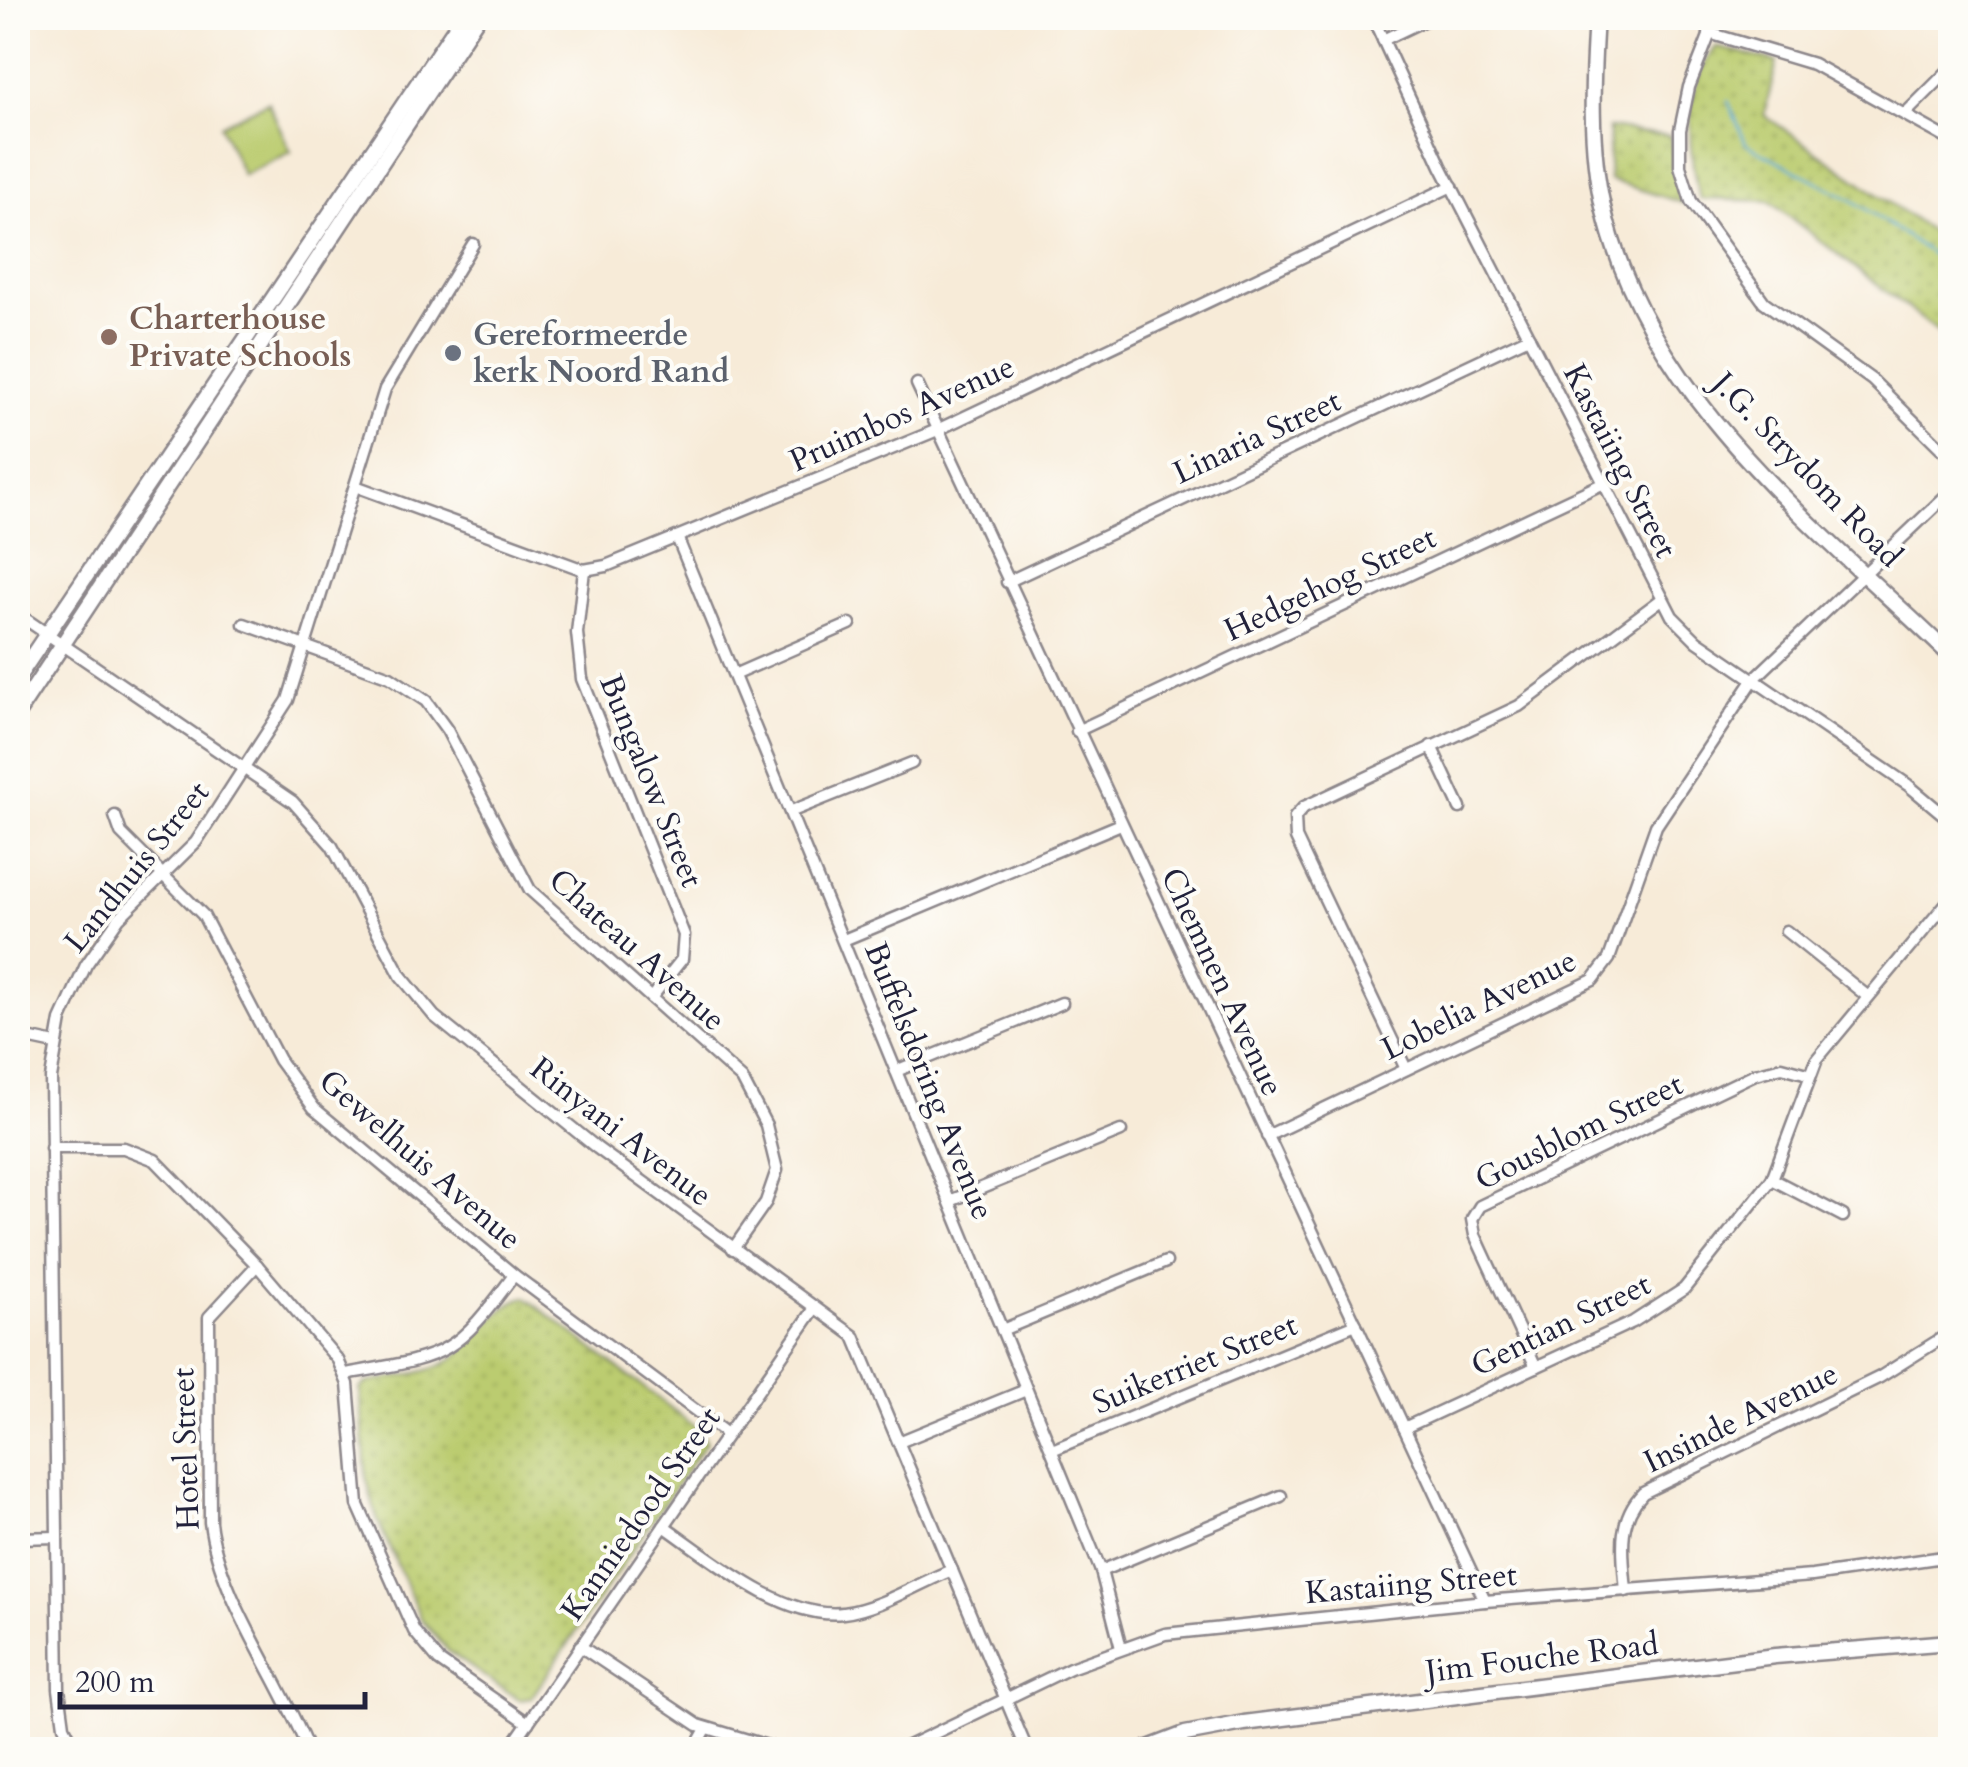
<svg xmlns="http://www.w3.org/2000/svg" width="1968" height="1767" viewBox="0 0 1968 1767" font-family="Cardo,serif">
<defs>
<pattern id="park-dots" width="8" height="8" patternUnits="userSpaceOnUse" patternTransform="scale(2.5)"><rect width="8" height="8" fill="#bbcc6f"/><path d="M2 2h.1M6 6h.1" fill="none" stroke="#a0af61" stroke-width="1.8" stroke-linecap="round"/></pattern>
</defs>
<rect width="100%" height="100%" fill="#fdfcf7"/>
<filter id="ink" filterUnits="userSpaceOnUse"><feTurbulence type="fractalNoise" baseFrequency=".01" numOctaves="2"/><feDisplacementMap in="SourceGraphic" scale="20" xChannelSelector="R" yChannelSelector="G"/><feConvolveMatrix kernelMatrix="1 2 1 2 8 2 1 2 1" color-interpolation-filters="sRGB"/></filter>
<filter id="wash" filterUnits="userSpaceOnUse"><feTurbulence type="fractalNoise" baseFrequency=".0048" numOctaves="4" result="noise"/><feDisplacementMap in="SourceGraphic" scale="40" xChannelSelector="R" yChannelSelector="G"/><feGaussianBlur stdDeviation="2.25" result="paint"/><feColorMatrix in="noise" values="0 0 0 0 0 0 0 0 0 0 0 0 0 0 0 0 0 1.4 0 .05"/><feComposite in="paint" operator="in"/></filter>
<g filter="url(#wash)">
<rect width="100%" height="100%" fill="#f7ebd8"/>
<path fill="#bbcc6f" stroke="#6e7755" stroke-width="2.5" d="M268 102 291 152 243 175 220 125Z"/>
<g fill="url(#park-dots)" stroke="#6e7755" stroke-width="2.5">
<path d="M1716 47 1777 62 1764 115 1950 245V341L1769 201 1700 199C1687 149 1681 89 1716 47Z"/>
<path d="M1609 128 1670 136 1683 203 1609 180Z"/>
<path d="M525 1297 701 1431 706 1442 531 1698 519 1700 449 1652 421 1619 377 1519 366 1477 360 1389 366 1383C392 1377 431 1374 452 1359 477 1343 497 1304 525 1297Z"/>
</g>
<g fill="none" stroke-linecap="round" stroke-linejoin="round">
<path stroke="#58aad3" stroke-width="2.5" d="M1728 101 1746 144 1852 200 1950 266"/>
</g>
</g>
<g filter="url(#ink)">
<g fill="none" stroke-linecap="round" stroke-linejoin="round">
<g stroke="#8c868a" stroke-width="15">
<g id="street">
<path d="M1373 18 1441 166 1672 616 1697 641 1908 785 1950 820"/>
<path d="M1716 18 1689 87 1680 130V166L1691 201 1764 302 1872 380 1950 457"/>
<path d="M1709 33 1813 64 1950 140"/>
<path d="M1383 40 1429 18"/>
<path d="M1906 113 1950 69"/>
<path d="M917 384 1485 1601"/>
<path d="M358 487 584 570 606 566 935 431 1452 186"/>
<path d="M677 537 1101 1571 1121 1648"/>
<path d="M584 570 577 633 582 679 684 935 682 959 651 998"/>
<path d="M1007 582 1529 337"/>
<path d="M18 614 293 802 332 846 401 976 434 1016 597 1148 854 1336 1027 1750"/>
<path d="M244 624 390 677 426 701 447 730 530 890 742 1079 766 1125 777 1170 766 1202 733 1249"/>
<path d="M736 674 850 624"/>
<path d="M1077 731 1604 483"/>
<path d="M1431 746 1460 808"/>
<path d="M792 811 912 763"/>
<path d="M115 816 121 833 203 915 279 1060 314 1108 514 1275 727 1434"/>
<path d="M1786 931 1867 996"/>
<path d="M846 939 1121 824"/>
<path d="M18 1036 55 1044"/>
<path d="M1406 1069 1296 838 1295 817 1304 807 1519 706 1662 599"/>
<path d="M896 1071 1062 1003"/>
<path d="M1267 1136 1593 980 1609 959 1656 826 1754 679 1950 492"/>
<path d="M51 1148H124L155 1160 257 1265 338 1360 348 1384 358 1505 414 1631 439 1661 528 1723"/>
<path d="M1772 1179 1843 1216"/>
<path d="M950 1201 1121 1131"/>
<path d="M257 1265 209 1317 210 1522C219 1598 280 1678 308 1750"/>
<path d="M1002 1330 1166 1262"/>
<path d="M1536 1367 1475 1235 1472 1219 1480 1206 1755 1074 1782 1067 1808 1074"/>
<path d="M345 1374C446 1356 452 1359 514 1275"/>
<path d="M1404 1428 1633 1322 1684 1289 1772 1179 1817 1059 1950 899"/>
<path d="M899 1442 1026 1390"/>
<path d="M1052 1450 1356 1324"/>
<path d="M664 1526C710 1558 783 1620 843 1613 879 1609 919 1583 952 1570"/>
<path d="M18 1538 57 1537"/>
<path d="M1101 1571 1281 1496"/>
<path d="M1626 1591C1623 1555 1616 1521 1643 1493L1880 1377 1950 1333"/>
<path d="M580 1646 698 1725 781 1750"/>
<path d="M76 1750 64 1726 59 1689 51 1078 61 1020 86 965 119 918 196 842 288 700 385 389 473 244"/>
<path d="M509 1750 815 1308"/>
<path d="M694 1750 706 1729"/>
<path d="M900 1750 1070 1668 1165 1634 1485 1601 1812 1576 1950 1556"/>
</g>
</g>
<g stroke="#8c868a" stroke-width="19">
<g id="secondary">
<path d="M1596 18C1592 79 1589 146 1603 207 1647 398 1816 526 1950 655"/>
<path d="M18 677 462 18"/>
<path d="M18 712 477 18"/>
<path d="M1143 1750 1185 1734 1244 1723 1775 1656 1950 1642"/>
</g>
</g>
<use href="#street" stroke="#fff" stroke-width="10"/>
<use href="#secondary" stroke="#fff" stroke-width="14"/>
</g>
</g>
<circle fill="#8d6e63" stroke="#fdfcf7" stroke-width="4" cx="109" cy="337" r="10"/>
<circle fill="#6b7280" stroke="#fdfcf7" stroke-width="4" cx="453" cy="353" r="10"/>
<g text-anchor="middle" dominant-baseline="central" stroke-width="8" stroke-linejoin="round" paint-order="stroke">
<g font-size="32" font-weight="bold" fill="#785e54" stroke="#fdfcf7" text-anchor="start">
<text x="129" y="319">Charterhouse<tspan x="129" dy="37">Private Schools</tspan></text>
</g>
<g font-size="32" font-weight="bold" fill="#5b616d" stroke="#fdfcf7" text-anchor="start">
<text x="473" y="335">Gereformeerde<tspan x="473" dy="37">kerk Noord Rand</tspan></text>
</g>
<g font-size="32" fill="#22223b" stroke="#fdfcf7">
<text transform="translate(902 414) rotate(-24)">Pruimbos Avenue</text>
<text transform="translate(1257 437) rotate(-25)">Linaria Street</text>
<text transform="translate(1620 461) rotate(63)">Kastaiing Street</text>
<text transform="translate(1807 470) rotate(46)">J.G. Strydom Road</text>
<text transform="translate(1330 584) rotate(-25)">Hedgehog Street</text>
<text transform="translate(651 781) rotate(68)">Bungalow Street</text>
<text transform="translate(137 867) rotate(-51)">Landhuis Street</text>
<text transform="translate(637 950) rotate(42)">Chateau Avenue</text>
<text transform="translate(1222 982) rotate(65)">Chemnen Avenue</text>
<text transform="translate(1479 1005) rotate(-26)">Lobelia Avenue</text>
<text transform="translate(929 1081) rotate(68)">Buffelsdoring Avenue</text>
<text transform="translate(621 1132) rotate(38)">Rinyani Avenue</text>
<text transform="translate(1579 1132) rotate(-26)">Gousblom Street</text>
<text transform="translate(420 1160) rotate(41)">Gewelhuis Avenue</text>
<text transform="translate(1561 1325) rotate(-26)">Gentian Street</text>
<text transform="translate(1195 1364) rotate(-22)">Suikerriet Street</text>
<text transform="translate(1741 1418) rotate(-26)">Insinde Avenue</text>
<text transform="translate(186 1449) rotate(-92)">Hotel Street</text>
<text transform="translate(641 1514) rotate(-55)">Kanniedood Street</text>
<text transform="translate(1411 1584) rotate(-5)">Kastaiing Street</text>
<text transform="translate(1542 1658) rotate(-7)">Jim Fouche Road</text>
</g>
</g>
<rect width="1968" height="1767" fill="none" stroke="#fdfcf7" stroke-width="60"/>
<path d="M60 1692v15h305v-15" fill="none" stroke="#22223b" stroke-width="5"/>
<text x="75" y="1692" font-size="30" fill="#22223b" stroke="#fdfcf7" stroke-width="8" paint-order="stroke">200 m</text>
</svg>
